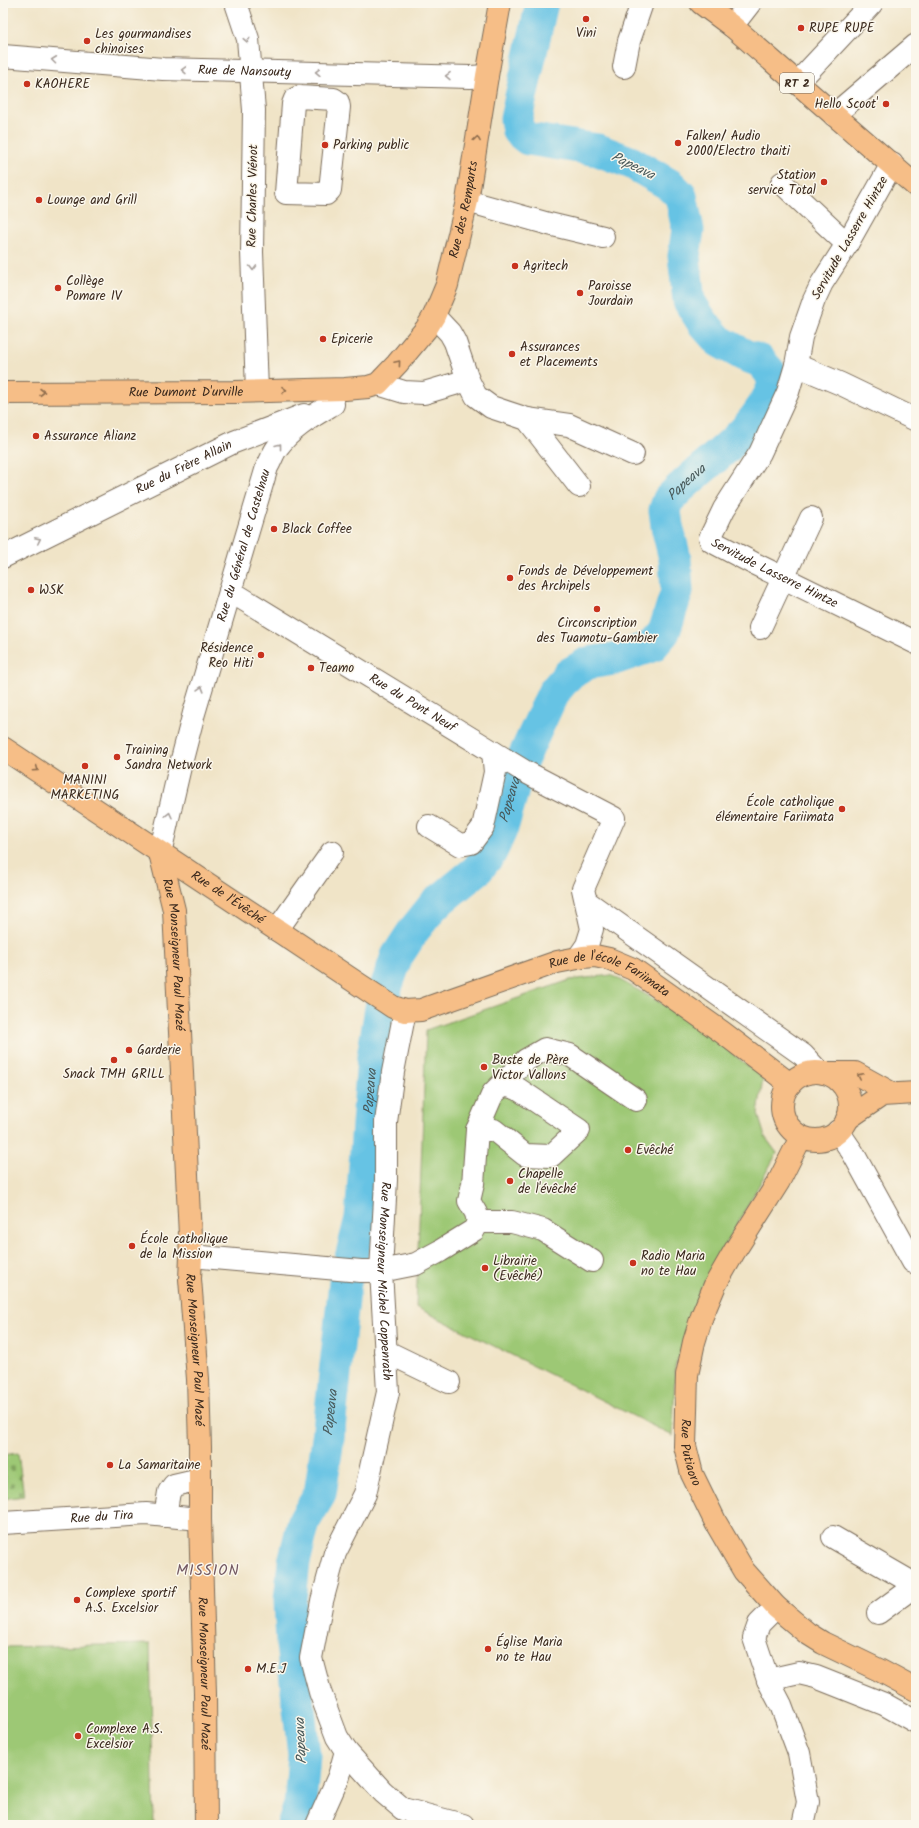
<svg xmlns="http://www.w3.org/2000/svg" width="919" height="1828" viewBox="0 0 919 1828" font-family="Kalam,sans-serif">
<defs>
<pattern id="cemetery-stones" width="16" height="16" patternUnits="userSpaceOnUse"><rect width="16" height="16" fill="#9dc874"/><path d="M2 7V4a2 2 0 0 1 4 0v3zM10 15v-3a2 2 0 0 1 4 0v3z" fill="#81a35f"/></pattern>
</defs>
<rect width="100%" height="100%" fill="#fbf7ec"/>
<filter id="ink" filterUnits="userSpaceOnUse"><feTurbulence type="fractalNoise" baseFrequency=".025" numOctaves="2"/><feDisplacementMap in="SourceGraphic" scale="8" xChannelSelector="R" yChannelSelector="G"/><feConvolveMatrix kernelMatrix="1 2 1 2 8 2 1 2 1" color-interpolation-filters="sRGB"/></filter>
<filter id="wash" filterUnits="userSpaceOnUse"><feTurbulence type="fractalNoise" baseFrequency=".012" numOctaves="4" result="noise"/><feDisplacementMap in="SourceGraphic" scale="16" xChannelSelector="R" yChannelSelector="G"/><feGaussianBlur stdDeviation="0.9" result="paint"/><feColorMatrix in="noise" values="0 0 0 0 0 0 0 0 0 0 0 0 0 0 0 0 0 1.4 0 .05"/><feComposite in="paint" operator="in"/></filter>
<g filter="url(#wash)">
<rect width="100%" height="100%" fill="#f0e4c7"/>
<path fill="url(#cemetery-stones)" stroke="#6c7949" d="M18 1453 24 1496 3 1499V1455Z"/>
<g fill="#9dc874" stroke="#6c7949">
<path d="M611 975 688 1018 763 1078 758 1114 765 1137 777 1153 700 1290 675 1367 673 1436 416 1307 426 1030 570 980Z"/>
<path d="M150 1644 154 1825H3V1647Z"/>
</g>
<g fill="none" stroke-linecap="round" stroke-linejoin="round">
<path stroke="#66c3e4" stroke-width="33" id="s1" d="M293 1825 300 1805 304 1755 292 1644 290 1600 294 1562 304 1521 320 1494 328 1438 345 1282 361 1218 373 1057 383 996 397 956 414 930 434 905 477 870 491 852 502 828 520 765 553 693 569 674 588 663 614 659 652 646 664 632 677 591 675 559 667 526 665 510 669 499C708 458 753 438 775 383L769 371 760 361 744 355 719 341 703 323 689 301 684 256 688 230 681 196 670 185 632 163 598 150 528 139 518 131 516 119 542 3"/>
</g>
</g>
<g filter="url(#ink)">
<g fill="none" stroke-linecap="round" stroke-linejoin="round">
<g stroke="#7a6b59" stroke-width="24">
<g id="minor">
<path d="M236 3 248 39 254 110 252 252 257 391"/>
<path d="M732 26 750 3"/>
<path id="s2" d="M3 56 163 69 470 77 487 76"/>
<path d="M624 67 629 41 642 3"/>
<path d="M797 83 872 3"/>
<path d="M299 97 334 99 338 102 339 107 330 190 326 194 286 193 293 104 295 99Z"/>
<path d="M834 115 916 45"/>
<path id="s3" d="M892 164 847 244 822 283 814 300 801 337 796 365 788 392 760 453 724 509 710 538 711 541 753 563 916 643"/>
<path d="M782 183 847 244"/>
<path d="M467 201 549 224 603 237"/>
<path d="M434 316 450 333 455 342 468 380 476 396 491 407 527 419 579 486"/>
<path d="M796 365 841 384 916 420"/>
<path d="M378 384 404 392 424 393 468 380"/>
<path d="M527 419 569 425 633 454"/>
<path id="s4" d="M3 557 234 442 304 415"/>
<path id="s5" d="M230 591 524 771 614 818 583 889 592 929 587 945 578 958"/>
<path d="M760 628 811 518"/>
<path d="M429 826 460 845 471 843 483 827 495 772 493 752"/>
<path id="s6" d="M160 853 179 771 194 713 267 467C271 461 273 453 277 448 291 428 313 416 333 404"/>
<path d="M587 902 803 1055 819 1072"/>
<path d="M277 930 332 852"/>
<path id="s7" d="M405 1011 393 1072 386 1122V1180L381 1271 388 1392 365 1494 335 1553 322 1601 311 1658 320 1692 337 1737 346 1751 383 1792 403 1809 463 1825"/>
<path d="M477 1130H494L525 1155 551 1156 579 1130 518 1089 504 1085 494 1093"/>
<path d="M838 1131 853 1153 913 1262"/>
<path d="M478 1222H512L543 1230 592 1261"/>
<path d="M191 1256 361 1271H381L416 1264 440 1251 474 1230 478 1222 476 1213 469 1201 473 1184 477 1130 493 1093 526 1060 545 1049 570 1055 636 1100"/>
<path d="M385 1351 449 1382"/>
<path d="M165 1516 169 1492 174 1485 200 1479"/>
<path id="s8" d="M3 1523 146 1514 200 1519"/>
<path d="M833 1537 916 1585"/>
<path d="M776 1607 759 1624 754 1638 768 1680 781 1705 799 1753 808 1802 803 1825"/>
<path d="M878 1613 916 1585"/>
<path d="M768 1680 799 1673 816 1677 884 1704 916 1722"/>
<path d="M317 1825 339 1776 346 1751"/>
</g>
</g>
<g stroke="#7a6b59" stroke-width="24">
<g id="major">
<path d="M701 3 732 26 916 186"/>
<path id="s9" d="M3 393 235 392 345 389 368 387 378 384 397 364 426 329 434 316 447 285 467 201 487 76 500 3"/>
<path id="s10" d="M3 748 393 1007 405 1011 421 1010 557 962 583 957 595 956 609 959 633 969 722 1032 790 1084"/>
<path id="s11" d="M160 853 174 910 191 1256 190 1279 198 1379 200 1447V1519L205 1694 206 1825"/>
<circle cx="816" cy="1106" r="34"/>
<path d="M824 1073H855L893 1094"/>
<path d="M847 1119 882 1095 916 1093"/>
<path id="s12" d="M801 1137 779 1181 734 1252 715 1285 702 1316 694 1342 687 1375 685 1446 692 1474 716 1523 744 1571 776 1607 807 1633 823 1643 879 1670 916 1690"/>
</g>
</g>
<use href="#minor" stroke="#fff" stroke-width="22"/>
<use href="#major" stroke="#f6be87" stroke-width="22"/>
</g>
<defs><path id="oneway-chevron" d="M-2-3.5L2.5 0L-2 3.5" fill="none" stroke-width="1.6" stroke-linecap="round" stroke-linejoin="round"/></defs>
<g stroke="#a79f9a">
<use href="#oneway-chevron" transform="translate(247 40) rotate(79)"/>
<use href="#oneway-chevron" transform="translate(54 60) rotate(-173)"/>
<use href="#oneway-chevron" transform="translate(184 70) rotate(-179)"/>
<use href="#oneway-chevron" transform="translate(318 72) rotate(-179)"/>
<use href="#oneway-chevron" transform="translate(448 76) rotate(-179)"/>
<use href="#oneway-chevron" transform="translate(253 268) rotate(89)"/>
<use href="#oneway-chevron" transform="translate(279 446) rotate(-52)"/>
<use href="#oneway-chevron" transform="translate(38 540) rotate(-26)"/>
<use href="#oneway-chevron" transform="translate(201 689) rotate(-74)"/>
<use href="#oneway-chevron" transform="translate(169 815) rotate(-77)"/>
</g>
<g stroke="#8f6d4d">
<use href="#oneway-chevron" transform="translate(477 139) rotate(-81)"/>
<use href="#oneway-chevron" transform="translate(398 363) rotate(-50)"/>
<use href="#oneway-chevron" transform="translate(284 390) rotate(-1)"/>
<use href="#oneway-chevron" transform="translate(42 392)"/>
<use href="#oneway-chevron" transform="translate(36 769) rotate(34)"/>
<use href="#oneway-chevron" transform="translate(860 1076) rotate(-154)"/>
</g>
</g>
<g fill="#c8321e" stroke="#fbf7ec" stroke-width="1.5">
<circle cx="586" cy="19" r="4"/>
<circle cx="801" cy="28" r="4"/>
<circle cx="87" cy="41" r="4"/>
<circle cx="27" cy="84" r="4"/>
<circle cx="886" cy="104" r="4"/>
<circle cx="678" cy="143" r="4"/>
<circle cx="325" cy="145" r="4"/>
<circle cx="824" cy="182" r="4"/>
<circle cx="39" cy="200" r="4"/>
<circle cx="515" cy="266" r="4"/>
<circle cx="58" cy="288" r="4"/>
<circle cx="580" cy="293" r="4"/>
<circle cx="323" cy="339" r="4"/>
<circle cx="512" cy="354" r="4"/>
<circle cx="36" cy="436" r="4"/>
<circle cx="274" cy="529" r="4"/>
<circle cx="510" cy="578" r="4"/>
<circle cx="31" cy="590" r="4"/>
<circle cx="597" cy="609" r="4"/>
<circle cx="261" cy="655" r="4"/>
<circle cx="311" cy="668" r="4"/>
<circle cx="117" cy="757" r="4"/>
<circle cx="85" cy="766" r="4"/>
<circle cx="842" cy="809" r="4"/>
<circle cx="129" cy="1050" r="4"/>
<circle cx="114" cy="1060" r="4"/>
<circle cx="484" cy="1067" r="4"/>
<circle cx="628" cy="1150" r="4"/>
<circle cx="510" cy="1181" r="4"/>
<circle cx="132" cy="1246" r="4"/>
<circle cx="633" cy="1263" r="4"/>
<circle cx="485" cy="1268" r="4"/>
<circle cx="110" cy="1465" r="4"/>
<circle cx="77" cy="1600" r="4"/>
<circle cx="488" cy="1649" r="4"/>
<circle cx="248" cy="1669" r="4"/>
<circle cx="78" cy="1736" r="4"/>
</g>
<g text-anchor="middle" dominant-baseline="central" stroke-width="3" stroke-linejoin="round" paint-order="stroke">
<rect fill="#fbf7ec" stroke="#75685c" stroke-width="1" x="780" y="73" width="34" height="20" rx="3"/>
<g font-size="12" font-weight="bold" fill="#3b2a1e">
<text x="797" y="83">RT 2</text>
</g>
<g font-size="13" fill="#3b2a1e" stroke="#fbf7ec" text-anchor="start">
<text x="809" y="28">RUPE RUPE</text>
<text x="586" y="33" text-anchor="middle">Vini</text>
<text x="95" y="34">Les gourmandises<tspan x="95" dy="15">chinoises</tspan></text>
<text x="35" y="84">KAOHERE</text>
<text x="878" y="104" text-anchor="end">Hello Scoot'</text>
<text x="686" y="136">Falken/ Audio<tspan x="686" dy="15">2000/Electro thaiti</tspan></text>
<text x="333" y="145">Parking public</text>
<text x="816" y="175" text-anchor="end">Station<tspan x="816" dy="15">service Total</tspan></text>
<text x="47" y="200">Lounge and Grill</text>
<text x="523" y="266">Agritech</text>
<text x="66" y="281">Collège<tspan x="66" dy="15">Pomare IV</tspan></text>
<text x="588" y="286">Paroisse<tspan x="588" dy="15">Jourdain</tspan></text>
<text x="331" y="339">Epicerie</text>
<text x="520" y="347">Assurances<tspan x="520" dy="15">et Placements</tspan></text>
<text x="44" y="436">Assurance Alianz</text>
<text x="282" y="529">Black Coffee</text>
<text x="518" y="571">Fonds de Développement<tspan x="518" dy="15">des Archipels</tspan></text>
<text x="39" y="590">WSK</text>
<text x="597" y="623" text-anchor="middle">Circonscription<tspan x="597" dy="15">des Tuamotu-Gambier</tspan></text>
<text x="253" y="648" text-anchor="end">Résidence<tspan x="253" dy="15">Reo Hiti</tspan></text>
<text x="319" y="668">Teamo</text>
<text x="125" y="750">Training<tspan x="125" dy="15">Sandra Network</tspan></text>
<text x="85" y="780" text-anchor="middle">MANINI<tspan x="85" dy="15">MARKETING</tspan></text>
<text x="834" y="802" text-anchor="end">École catholique<tspan x="834" dy="15">élémentaire Fariimata</tspan></text>
<text x="137" y="1050">Garderie</text>
<text x="492" y="1060">Buste de Père<tspan x="492" dy="15">Victor Vallons</tspan></text>
<text x="114" y="1074" text-anchor="middle">Snack TMH GRILL</text>
<text x="636" y="1150">Evêché</text>
<text x="518" y="1174">Chapelle<tspan x="518" dy="15">de l'évêché</tspan></text>
<text x="140" y="1239">École catholique<tspan x="140" dy="15">de la Mission</tspan></text>
<text x="641" y="1256">Radio Maria<tspan x="641" dy="15">no te Hau</tspan></text>
<text x="493" y="1261">Librairie<tspan x="493" dy="15">(Evêché)</tspan></text>
<text x="118" y="1465">La Samaritaine</text>
<text x="85" y="1593">Complexe sportif<tspan x="85" dy="15">A.S. Excelsior</tspan></text>
<text x="496" y="1642">Église Maria<tspan x="496" dy="15">no te Hau</tspan></text>
<text x="256" y="1669">M.E.J</text>
<text x="86" y="1729">Complexe A.S.<tspan x="86" dy="15">Excelsior</tspan></text>
</g>
<g font-size="13" fill="#3b2a1e" stroke="#fbf7ec">
<text stroke="none"><textPath href="#s2" startOffset="242">Rue de Nansouty</textPath></text>
<text transform="translate(253 196) rotate(-89)">Rue Charles Viénot</text>
<text stroke="none"><textPath href="#s9" startOffset="575">Rue des Remparts</textPath></text>
<text transform="translate(850 238) rotate(-60)">Servitude Lasserre Hintze</text>
<text stroke="none"><textPath href="#s9" startOffset="183">Rue Dumont D'urville</textPath></text>
<text stroke="none"><textPath href="#s4" startOffset="202">Rue du Frère Allain</textPath></text>
<text stroke="none"><textPath href="#s6" startOffset="319">Rue du Général de Castelnau</textPath></text>
<text stroke="none"><textPath href="#s3" startOffset="493">Servitude Lasserre Hintze</textPath></text>
<text stroke="none"><textPath href="#s5" startOffset="214">Rue du Pont Neuf</textPath></text>
<text stroke="none"><textPath href="#s10" startOffset="270">Rue de l'Évêché</textPath></text>
<text stroke="none"><textPath href="#s11" startOffset="103">Rue Monseigneur Paul Mazé</textPath></text>
<text stroke="none"><textPath href="#s10" startOffset="698">Rue de l'école Fariimata</textPath></text>
<text stroke="none"><textPath href="#s7" startOffset="272">Rue Monseigneur Michel Coppenrath</textPath></text>
<text stroke="none"><textPath href="#s11" startOffset="499">Rue Monseigneur Paul Mazé</textPath></text>
<text stroke="none"><textPath href="#s12" startOffset="344">Rue Putiaoro</textPath></text>
<text stroke="none"><textPath href="#s8" startOffset="99">Rue du Tira</textPath></text>
<text stroke="none"><textPath href="#s11" startOffset="823">Rue Monseigneur Paul Mazé</textPath></text>
</g>
<g font-size="14" font-style="italic" fill="#485859" stroke="#fbf7ec">
<text transform="translate(633 166) rotate(26)">Papeava</text>
<text stroke="none"><textPath href="#s1" startOffset="1489">Papeava</textPath></text>
<text stroke="none"><textPath href="#s1" startOffset="1081">Papeava</textPath></text>
<text stroke="none"><textPath href="#s1" startOffset="745">Papeava</textPath></text>
<text stroke="none"><textPath href="#s1" startOffset="421">Papeava</textPath></text>
<text transform="translate(301 1741) rotate(-93)">Papeava</text>
</g>
<g font-size="15" letter-spacing="1" fill="#735963" stroke="#fbf7ec">
<text x="208" y="1571">MISSION</text>
</g>
</g>
<rect width="919" height="1828" fill="none" stroke="#fbf7ec" stroke-width="16"/>
</svg>
